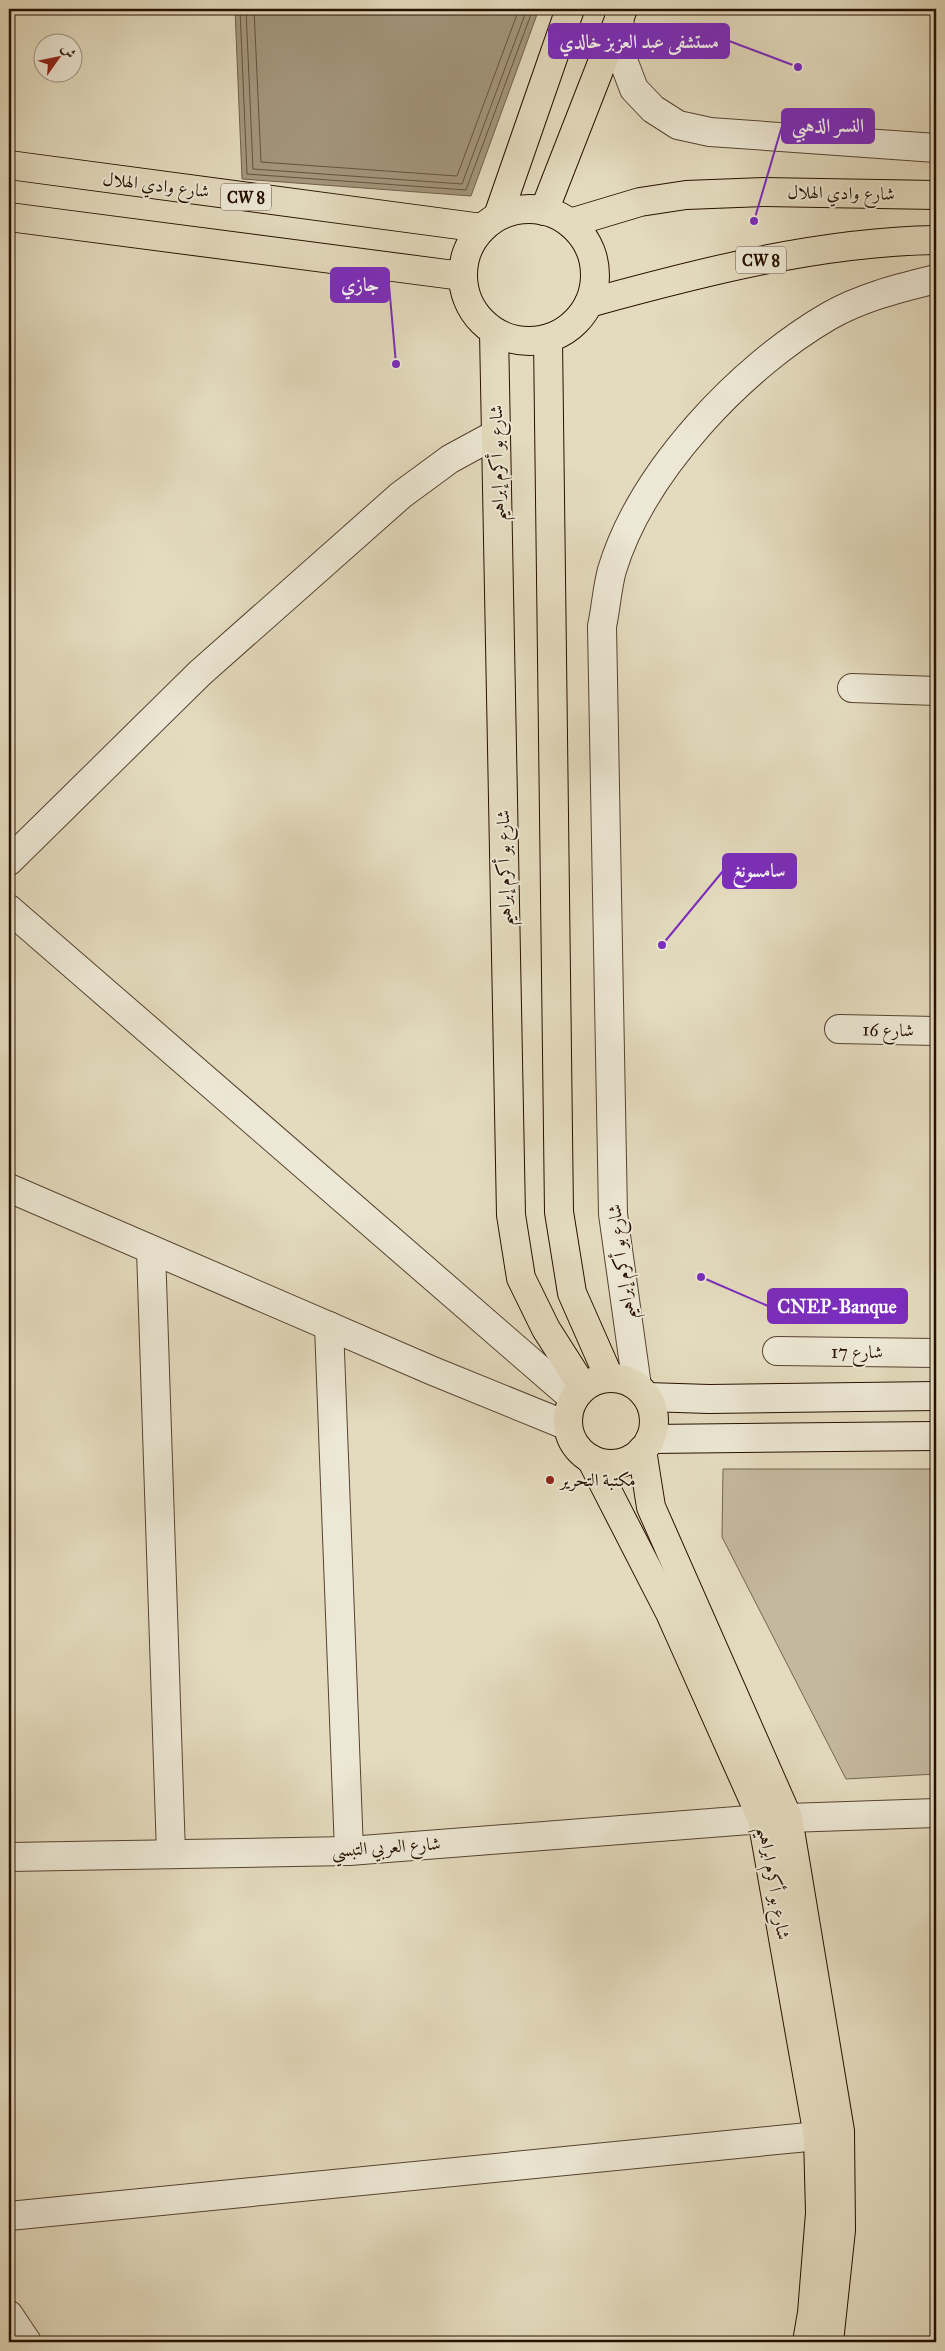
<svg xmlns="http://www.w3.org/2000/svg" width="945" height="2351" viewBox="0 0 945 2351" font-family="'IM FELL Great Primer',Amiri,serif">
<rect width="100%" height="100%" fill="#e4dbbe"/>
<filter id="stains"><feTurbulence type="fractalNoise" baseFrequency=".004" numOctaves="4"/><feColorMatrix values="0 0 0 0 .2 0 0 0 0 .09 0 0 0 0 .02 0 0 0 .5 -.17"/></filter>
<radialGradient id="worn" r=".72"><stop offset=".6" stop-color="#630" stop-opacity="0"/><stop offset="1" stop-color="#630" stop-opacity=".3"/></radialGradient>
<path fill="#c4b89e" stroke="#76644f" d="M723 1469H936V1774L846 1779 722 1537Z"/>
<path fill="#a4967d" stroke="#72604b" d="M235 9H539L471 196 242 179Z"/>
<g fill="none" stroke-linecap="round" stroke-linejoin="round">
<g stroke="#66533e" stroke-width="1">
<path d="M240 9 247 174 466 190 533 9"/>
<path d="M246 9 253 169 462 184 527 9"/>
<path d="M254 9 261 162 457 176 519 9"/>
</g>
<g stroke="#564330" stroke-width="30">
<g id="minor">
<path d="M619 16 623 60 634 89 653 109 678 125 710 132 936 148"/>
<path d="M852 688 936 691"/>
<path d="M9 861 200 673 401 495 450 459 496 434"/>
<path d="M9 909 574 1399"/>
<path d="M839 1029 936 1031"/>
<path d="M9 1188 433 1371 568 1426"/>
<path d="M151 1250 171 1854"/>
<path d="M329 1326 349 1851"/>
<path d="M777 1351 936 1353"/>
<path d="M637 1386 613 1214 602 626C606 608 607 588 612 570 642 471 741 367 829 316 862 297 900 288 936 279"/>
<path d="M9 2216 818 2136"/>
</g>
</g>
<g stroke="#564330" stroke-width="30">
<g id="tertiary">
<path d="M788 1818 936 1813"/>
<path d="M9 1857 349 1851 762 1819"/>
<path d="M9 2315 27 2342"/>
</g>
</g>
<g stroke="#271000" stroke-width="30">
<g id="secondary">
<path d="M647 1397 709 1399 936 1396"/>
<path d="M650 1439 936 1436"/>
</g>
</g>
<g stroke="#271000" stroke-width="30">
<g id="primary">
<path d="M9 165 482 228"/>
<circle cx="529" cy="275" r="66"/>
<path d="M544 211 623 9"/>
<path d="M498 216 570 9"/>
<path d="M9 217 462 276"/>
<path d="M570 223 640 202 686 195 764 192 936 195"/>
<path d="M589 303C702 272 818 242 936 240"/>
<path d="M494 332 511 1215 521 1278 546 1329 583 1387"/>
<path d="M548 339 559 1212 572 1293 609 1377"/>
<circle cx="611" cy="1421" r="43"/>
<path d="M642 1450 651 1507 788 1818 840 2131 841 2230 829 2342"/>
<path d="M591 1459 670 1613 762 1819 818 2136 820 2213 812 2313 807 2342"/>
</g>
</g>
<use href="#minor" stroke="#ede8d5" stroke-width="28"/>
<use href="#tertiary" stroke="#ede8d5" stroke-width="28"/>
<use href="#secondary" stroke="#ede8d5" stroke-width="28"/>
<use href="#primary" stroke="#e4dbbe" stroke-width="28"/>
</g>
<circle fill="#8f2418" stroke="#ede8d5" stroke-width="2" cx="550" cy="1480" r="5"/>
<g text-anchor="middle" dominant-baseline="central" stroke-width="4" stroke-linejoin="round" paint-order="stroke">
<g fill="#ede8d5" stroke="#625140" stroke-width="1">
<rect x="221" y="183.5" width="50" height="27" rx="4"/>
<rect x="736" y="246.5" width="50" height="27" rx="4"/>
</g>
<g font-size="16" font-weight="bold" fill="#271000">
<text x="246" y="197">CW 8</text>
<text x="761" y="260">CW 8</text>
</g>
<g font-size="18" fill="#271000" stroke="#ede8d5">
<text transform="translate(156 185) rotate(7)">شارع وادي الهلال</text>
<text transform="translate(841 193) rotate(1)">شارع وادي الهلال</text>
<text transform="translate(497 463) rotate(-91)">شارع بو أكرم إبراهيم</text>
<text transform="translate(504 868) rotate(-91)">شارع بو أكرم إبراهيم</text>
<text transform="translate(888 1030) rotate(1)">شارع 16</text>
<text transform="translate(621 1262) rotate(-97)">شارع بو أكرم إبراهيم</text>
<text x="857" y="1352">شارع 17</text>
<text transform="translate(386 1847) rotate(-4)">شارع العربي التبسي</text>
<text transform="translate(774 1883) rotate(80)">شارع بو أكرم ابراهيم</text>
</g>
<g font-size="18" fill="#271000" stroke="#ede8d5" text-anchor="start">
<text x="560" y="1480">مكتبة التحرير</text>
</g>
</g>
<path fill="none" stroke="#7b2cbf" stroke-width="2" d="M798 67L729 41M754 221L782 126M396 364L389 285M662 945L723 871M701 1277L768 1306"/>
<g fill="#7b2cbf" stroke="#ede8d5" stroke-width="2">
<circle cx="798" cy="67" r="5"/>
<circle cx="754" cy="221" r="5"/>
<circle cx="396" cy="364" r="5"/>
<circle cx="662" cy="945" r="5"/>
<circle cx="701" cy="1277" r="5"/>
</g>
<g fill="#7b2cbf" stroke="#7b2cbf" stroke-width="2">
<rect x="549" y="24" width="180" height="34" rx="5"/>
<rect x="782" y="109" width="92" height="34" rx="5"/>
<rect x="331" y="268" width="58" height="34" rx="5"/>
<rect x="723" y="854" width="73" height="34" rx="5"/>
<rect x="768" y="1289" width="139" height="34" rx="5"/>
</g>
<g font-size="19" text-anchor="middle" font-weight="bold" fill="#fff">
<text x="639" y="48">مستشفى عبد العزبز خالدي</text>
<text x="828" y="132">النسر الذهبي</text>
<text x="360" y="291">جازي</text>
<text x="759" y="877">سامسونغ</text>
<text x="837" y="1313">CNEP-Banque</text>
</g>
<rect width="945" height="2351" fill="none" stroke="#e4dbbe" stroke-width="30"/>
<rect x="10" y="10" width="925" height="2331" fill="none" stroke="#271000" stroke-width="2.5"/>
<rect x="15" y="15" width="915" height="2321" fill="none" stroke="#271000"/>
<g transform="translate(58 58) rotate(57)"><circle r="24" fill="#ede8d5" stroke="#9e9280"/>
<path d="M0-4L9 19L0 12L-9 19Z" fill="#8f2418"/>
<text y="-8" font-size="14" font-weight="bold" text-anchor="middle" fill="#271000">ش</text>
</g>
<rect width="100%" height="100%" filter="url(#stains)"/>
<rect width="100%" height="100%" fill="url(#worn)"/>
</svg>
